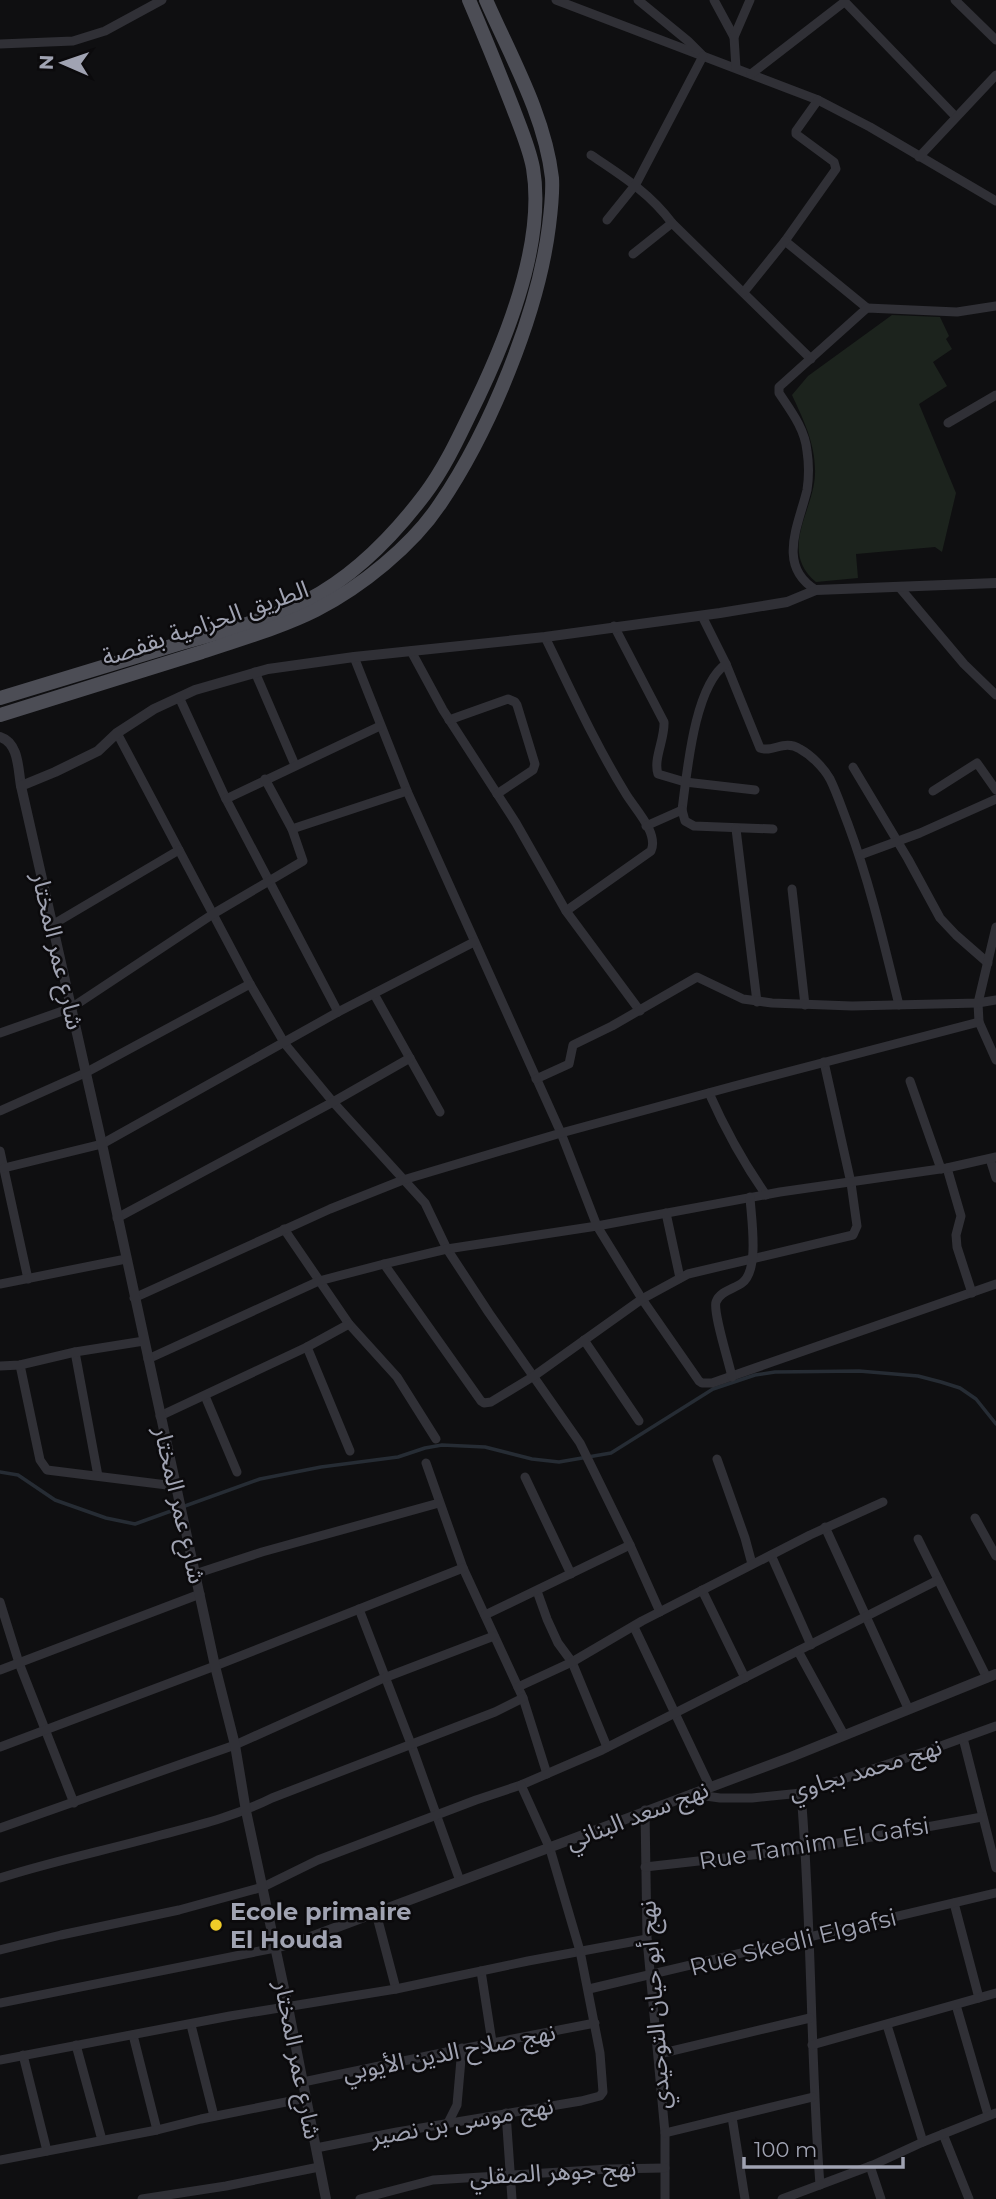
<svg xmlns="http://www.w3.org/2000/svg" width="996" height="2199" viewBox="0 0 996 2199" font-family="Montserrat,'Noto Sans Arabic',sans-serif">
<rect width="100%" height="100%" fill="#0f0f11"/>
<path fill="#1c231d" d="M892 315 940 317 949 336 946 339 952 349 933 362 947 386 919 404 956 493 942 552 935 547 856 554 858 578 816 582C778 550 814 511 815 474 816 445 804 421 792 395L808 376Z"/>
<g fill="none" stroke-linecap="round" stroke-linejoin="round">
<path stroke="#262c34" stroke-width="3.5" d="M0 1472 18 1475 55 1500 106 1518 135 1524 260 1479 321 1467 398 1457 425 1448 442 1445 485 1447 532 1459 559 1462 611 1453 713 1389 755 1375 775 1372 859 1371 918 1376 941 1382 960 1388 976 1399 996 1424"/>
<g stroke="#303036" stroke-width="9">
<path d="M556 0 818 100 870 127 996 201"/>
<path d="M638 0 688 41 702 55"/>
<path d="M714 0 734 37"/>
<path d="M955 0 996 40"/>
<path d="M0 44 73 41 105 31 162 0"/>
<path d="M736 68 734 37 750 0"/>
<path d="M751 74 843 3H846L956 117"/>
<path d="M818 100 796 131V134L834 162 836 169 785 241 867 308"/>
<path d="M591 155C621 175 650 193 672 223"/>
<path d="M919 157 996 75"/>
<path d="M607 220 636 184 703 56"/>
<path d="M633 254 672 223 811 359"/>
<path d="M744 292 785 241"/>
<path d="M948 423 996 395"/>
<path d="M900 588 964 664 996 695"/>
<path d="M816 590C776 566 799 524 807 490 809 477 809 464 807 451 805 429 791 411 779 393V387L867 308 957 312 996 306"/>
<path d="M614 626 664 722C665 739 653 759 658 774L685 782 755 790"/>
<path d="M545 637C571 690 595 744 626 794 635 809 659 833 651 851L566 911"/>
<path d="M411 651 443 710 516 823 566 911 640 1011"/>
<path d="M354 657 407 791 561 1133 597 1226 642 1299 699 1381 702 1383H712L996 1284"/>
<path d="M726 664 760 748C773 753 784 739 800 749 811 755 824 768 830 779 837 793 842 809 848 824 870 883 884 944 899 1005"/>
<path d="M255 672 295 765"/>
<path d="M179 697 226 799 338 1012"/>
<path d="M449 720 508 699 515 702 517 705 535 764 533 770 497 794"/>
<path d="M117 733 250 984 285 1044 333 1102 425 1203 447 1249 489 1313 580 1443 630 1545 660 1612"/>
<path d="M853 767 908 859 940 918 956 935 988 963"/>
<path d="M933 791 977 763 996 790"/>
<path d="M226 799 380 726"/>
<path d="M682 810C687 773 694 686 726 664L702 616"/>
<path d="M646 826 682 810 685 821 694 826 773 829"/>
<path d="M292 829 407 791"/>
<path d="M736 829 757 1002"/>
<path d="M860 855 920 833 996 799"/>
<path d="M792 889 805 1005"/>
<path d="M52 925 179 850"/>
<path d="M996 927 978 1003 979 1022 996 1060"/>
<path d="M374 994 440 1112"/>
<path d="M0 1033 71 1008 213 914 303 861 292 829 265 779"/>
<path d="M536 1079 569 1064 573 1045 612 1026 697 977 743 999 772 1003 852 1006 978 1003 996 1000"/>
<path d="M910 1081 941 1169"/>
<path d="M709 1093C725 1129 743 1162 766 1195"/>
<path d="M0 1111 85 1073 250 984"/>
<path d="M0 1151 28 1279"/>
<path d="M990 1159 996 1178"/>
<path d="M4 1168 102 1144 338 1012 474 942"/>
<path d="M947 1168 961 1216 956 1235 957 1247 972 1293"/>
<path d="M666 1213 680 1278"/>
<path d="M117 1218 333 1102 410 1058"/>
<path d="M284 1229 349 1324 397 1377 436 1439"/>
<path d="M384 1264 481 1401 484 1403 491 1402 534 1376 642 1299 688 1274 853 1235 857 1226 851 1183 824 1062"/>
<path d="M0 1284 126 1259"/>
<path d="M134 1298 330 1209 403 1180 561 1133 734 1086 979 1022"/>
<path d="M584 1340 639 1421"/>
<path d="M307 1347 350 1451"/>
<path d="M75 1352 98 1476"/>
<path d="M148 1359 319 1281 384 1264 447 1249 597 1226 780 1192 947 1168 996 1157"/>
<path d="M20 1365 40 1460 47 1470 175 1486"/>
<path d="M0 1366 20 1365 75 1352 144 1341"/>
<path d="M732 1377C729 1362 713 1313 716 1302 720 1291 734 1289 742 1283 760 1270 751 1217 750 1197"/>
<path d="M205 1396 237 1472"/>
<path d="M160 1416 307 1347 349 1324"/>
<path d="M717 1459 745 1538 752 1564"/>
<path d="M426 1463 463 1568 523 1698 547 1774"/>
<path d="M525 1477 571 1574"/>
<path d="M975 1518 996 1556"/>
<path d="M825 1527 908 1708"/>
<path d="M918 1539 987 1678"/>
<path d="M771 1555 811 1645"/>
<path d="M195 1574 262 1552 439 1503"/>
<path d="M702 1590 745 1678"/>
<path d="M537 1591 547 1619 558 1643 572 1662 607 1747"/>
<path d="M0 1602 19 1663 74 1803"/>
<path d="M359 1609 411 1744 460 1881"/>
<path d="M485 1615 630 1545"/>
<path d="M634 1627 710 1787"/>
<path d="M798 1651 844 1735"/>
<path d="M0 1670 200 1594"/>
<path d="M518 1687 572 1662 642 1621 810 1535 883 1502"/>
<path d="M963 1738 996 1868"/>
<path d="M0 1747 215 1666 463 1568"/>
<path d="M801 1793C812 1923 810 2054 820 2185"/>
<path d="M691 1794 720 1798H752L801 1793 927 1751 996 1726"/>
<path d="M645 1810 647 1939 665 2133V2199"/>
<path d="M0 1828 235 1745 384 1678 494 1636"/>
<path d="M645 1867 805 1849 982 1817"/>
<path d="M0 1878C53 1861 107 1850 161 1835 199 1825 236 1816 272 1798L495 1712 523 1698"/>
<path d="M954 1903 979 1998"/>
<path d="M376 1913 396 1989"/>
<path d="M0 1950 61 1935 179 1910 263 1887 318 1860 476 1800 521 1785 602 1750 938 1580"/>
<path d="M481 1971 492 2042"/>
<path d="M589 1989 996 1893"/>
<path d="M0 2003 275 1948"/>
<path d="M956 2005 988 2115"/>
<path d="M191 2025 214 2116"/>
<path d="M887 2025 923 2142"/>
<path d="M133 2035 157 2130"/>
<path d="M76 2045 102 2140"/>
<path d="M812 2045 996 1993"/>
<path d="M659 2054 810 2018"/>
<path d="M23 2055 47 2151"/>
<path d="M0 2060 230 2016 396 1989 528 1961 647 1939"/>
<path d="M303 2082 456 2050 595 2023"/>
<path d="M506 2113 512 2199"/>
<path d="M732 2117 745 2199"/>
<path d="M448 2123 457 2105 462 2048"/>
<path d="M665 2133 813 2097"/>
<path d="M943 2134 969 2199"/>
<path d="M316 2148 397 2132 581 2101 600 2096 603 2092 600 2053 580 1951 550 1849 521 1785"/>
<path d="M0 2160 157 2130 201 2119 306 2098"/>
<path d="M870 2166 881 2199"/>
<path d="M142 2199 226 2186 319 2167"/>
<path d="M360 2199 433 2180 609 2169 665 2168"/>
<path d="M782 2199 873 2165 923 2142 996 2113"/>
</g>
<g stroke="#303036" stroke-width="10">
<path d="M0 737C19 743 18 769 21 786"/>
<path d="M275 1948 300 1941 791 1757 996 1674"/>
<path d="M326 2199 288 2007 246 1811 235 1745 215 1666 102 1144 21 786 55 772 98 751 117 733 154 709 195 690 268 669 354 657 545 637 720 613 787 602 816 590 996 583"/>
</g>
<g stroke="#4c4d55" stroke-width="14">
<path d="M0 698C59 680 118 662 178 644 221 632 267 620 308 600 354 576 394 535 425 494 443 470 456 443 469 416 503 348 546 245 533 168 529 147 520 127 513 108 499 72 484 35 469 0"/>
<path d="M0 715C67 694 135 673 202 652 240 639 280 628 316 610 361 587 412 546 440 504 490 430 538 314 549 226 551 210 553 193 552 178 545 116 511 57 486 0"/>
</g>
</g>
<circle fill="#f0cc28" stroke="#0b0a0c" stroke-width="2.5" cx="216" cy="1925" r="7"/>
<g text-anchor="middle" dominant-baseline="central" stroke-width="5" stroke-linejoin="round" paint-order="stroke">
<g font-size="24" fill="#a0a3b2" stroke="#0b0a0c">
<text transform="translate(205 623) rotate(-19)">الطريق الحزامية بقفصة</text>
<text transform="translate(58 951) rotate(77)">شارع عمر المختار</text>
<text transform="translate(180 1505) rotate(77)">شارع عمر المختار</text>
<text transform="translate(865 1769) rotate(-17)">نهج محمد بجاوي</text>
<text transform="translate(637 1815) rotate(-21)">نهج سعد البناني</text>
<text transform="translate(814 1843) rotate(-9)">Rue Tamim El Gafsi</text>
<text transform="translate(793 1942) rotate(-14)">Rue Skedli Elgafsi</text>
<text transform="translate(654 2005) rotate(-94)">نهج أبو حيان التوحيدي</text>
<text transform="translate(449 2052) rotate(-11)">نهج صلاح الدين الأيوبي</text>
<text transform="translate(298 2060) rotate(79)">شارع عمر المختار</text>
<text transform="translate(462 2121) rotate(-10)">نهج موسى بن نصير</text>
<text transform="translate(553 2172) rotate(-3)">نهج جوهر الصقلي</text>
</g>
<g font-size="24" font-weight="bold" fill="#a0a3b2" stroke="#0b0a0c" text-anchor="start">
<text x="230" y="1911">Ecole primaire<tspan x="230" dy="28">El Houda</tspan></text>
</g>
</g>
<g transform="translate(63 63) rotate(272)" stroke="#0b0a0c" stroke-width="5" paint-order="stroke">
<path d="M0-5L12 26L0 18L-12 26Z" fill="#a0a3b2"/>
<text y="-10" font-size="19" font-weight="bold" text-anchor="middle" fill="#a0a3b2">N</text>
</g>
<path d="M744 2157v10h159v-10" fill="none" stroke="#a0a3b2" stroke-width="3.5"/>
<text x="754" y="2157" font-size="21" fill="#a0a3b2" stroke="#0b0a0c" stroke-width="5" paint-order="stroke">100 m</text>
</svg>
